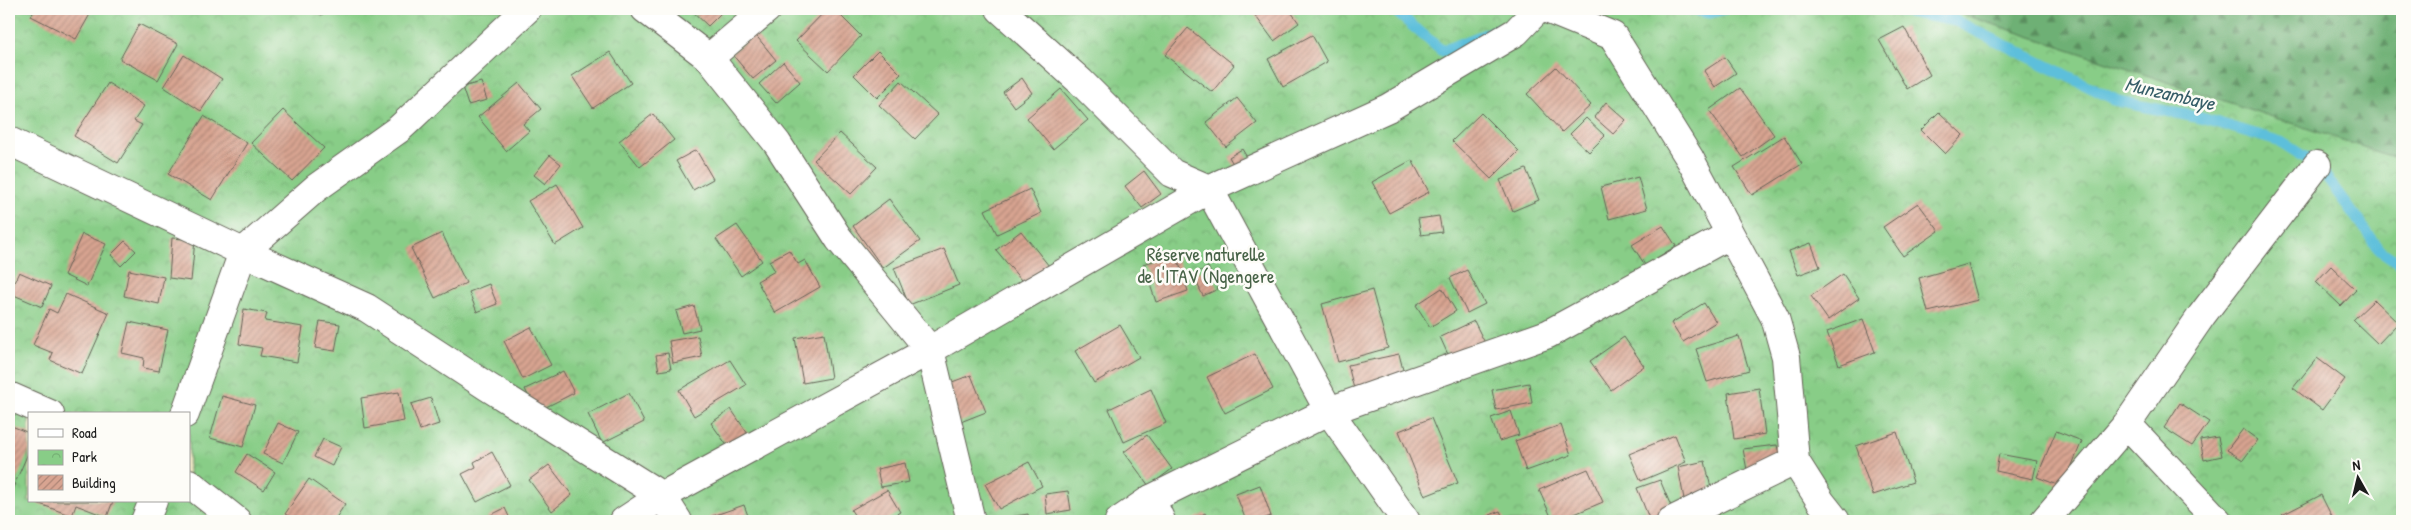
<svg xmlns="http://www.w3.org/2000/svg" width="2411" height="530" viewBox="0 0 2411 530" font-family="'Patrick Hand',sans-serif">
<defs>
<pattern id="forest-firs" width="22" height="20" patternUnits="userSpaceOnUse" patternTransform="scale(1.25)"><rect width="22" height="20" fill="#6eb074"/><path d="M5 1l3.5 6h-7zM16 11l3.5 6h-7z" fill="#5a8e5e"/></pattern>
<pattern id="park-crowns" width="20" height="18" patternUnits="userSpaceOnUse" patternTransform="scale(1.25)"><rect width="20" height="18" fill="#88cd87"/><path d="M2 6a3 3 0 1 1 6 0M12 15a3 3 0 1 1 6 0" fill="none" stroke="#75af74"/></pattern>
<pattern id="building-hatch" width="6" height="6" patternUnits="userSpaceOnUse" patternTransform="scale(1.25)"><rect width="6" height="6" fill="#d8a491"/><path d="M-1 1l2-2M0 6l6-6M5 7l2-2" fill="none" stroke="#ae8576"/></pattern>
</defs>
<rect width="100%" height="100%" fill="#fdfcf7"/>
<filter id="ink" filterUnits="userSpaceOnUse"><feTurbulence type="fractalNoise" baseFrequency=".02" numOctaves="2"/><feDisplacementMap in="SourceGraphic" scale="10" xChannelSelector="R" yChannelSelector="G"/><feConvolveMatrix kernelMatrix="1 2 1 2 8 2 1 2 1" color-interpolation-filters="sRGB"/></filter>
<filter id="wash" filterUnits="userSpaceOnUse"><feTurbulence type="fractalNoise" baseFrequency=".0096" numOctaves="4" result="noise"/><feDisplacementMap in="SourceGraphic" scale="20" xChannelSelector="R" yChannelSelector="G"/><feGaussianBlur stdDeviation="1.12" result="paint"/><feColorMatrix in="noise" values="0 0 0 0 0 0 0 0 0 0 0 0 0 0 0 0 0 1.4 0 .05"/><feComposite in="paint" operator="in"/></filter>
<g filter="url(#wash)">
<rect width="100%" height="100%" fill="#eae4c3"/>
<path fill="url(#forest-firs)" stroke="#456648" d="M1947 9H2402V160Z"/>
<path fill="url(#park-crowns)" stroke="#527452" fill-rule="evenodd" d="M9 9H1947L2402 160V521H9ZM29 414H189V501H29Z"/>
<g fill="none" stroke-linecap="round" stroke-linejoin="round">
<g stroke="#5dbfdb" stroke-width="11">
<path d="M1393 9 1442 51 1499 29"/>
<path d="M1686 9 1710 13 1725 9"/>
<path d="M1892 9 1956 21 2118 101 2205 119 2281 142 2317 165 2381 251 2402 265"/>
</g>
</g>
<g id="blocks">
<g fill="url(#building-hatch)">
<path d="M35 9H93L76 39 31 16Z"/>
<path d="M310 9H326L322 15Z"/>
<path d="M690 9H725L708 26Z"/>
<path d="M827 9H834L861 36 828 71 796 41Z"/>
<path d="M1262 9H1289L1299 23 1274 41 1254 14Z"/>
<path d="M139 24 178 44 158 80 120 59Z"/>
<path d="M1904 27 1930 75 1907 89 1879 40Z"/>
<path d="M1188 28 1234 65 1212 92 1165 55Z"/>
<path d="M754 33 776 60 753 79 731 53Z"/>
<path d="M1312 35 1327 62 1283 87 1268 59Z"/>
<path d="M878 51 901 74 877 98 854 75Z"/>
<path d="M610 52 631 83 593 108 572 76Z"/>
<path d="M184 55 222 79 201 111 164 87Z"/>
<path d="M1725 57 1736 73 1715 87 1704 71Z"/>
<path d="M783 62 800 82 776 103 759 84Z"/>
<path d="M1556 67 1591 105 1562 132 1527 94Z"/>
<path d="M1022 78 1032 93 1014 107 1003 92Z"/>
<path d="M901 81 938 115 915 139 879 105Z"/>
<path d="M481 82 487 100 468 105 462 87Z"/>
<path d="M108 83 144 106 134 121 142 125 118 163 74 136Z"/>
<path d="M519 83 541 109 523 124 529 131 506 151 478 117Z"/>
<path d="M1740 88 1774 135 1743 157 1709 110Z"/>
<path d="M1061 89 1088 120 1053 149 1027 118Z"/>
<path d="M1237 98 1257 123 1226 147 1206 122Z"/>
<path d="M1606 102 1626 120 1613 134 1594 117Z"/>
<path d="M283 110 324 148 292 181 251 143Z"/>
<path d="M1939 112 1963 135 1945 154 1921 130Z"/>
<path d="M1481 113 1519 151 1491 179 1452 141Z"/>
<path d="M653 114 674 140 640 167 619 141Z"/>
<path d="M204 116 247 143 212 200 168 174Z"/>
<path d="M1586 118 1605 136 1589 152 1570 134Z"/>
<path d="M840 133 877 167 851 194 814 160Z"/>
<path d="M1784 136 1802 164 1752 195 1734 167Z"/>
<path d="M1242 149 1257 174 1244 182 1229 157Z"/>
<path d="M696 150 713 179 693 190 676 161Z"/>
<path d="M550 155 561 164 545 184 534 175Z"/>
<path d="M1412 160 1429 192 1389 213 1372 182Z"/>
<path d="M1526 169 1539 200 1513 211 1500 180Z"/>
<path d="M1144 171 1161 194 1142 208 1125 186Z"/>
<path d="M1638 177 1647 209 1609 219 1601 187Z"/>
<path d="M557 184 583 228 555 245 528 201Z"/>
<path d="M1030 189 1041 213 997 234 985 210Z"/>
<path d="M889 199 920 241 883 268 853 226Z"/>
<path d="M1918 203 1939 231 1903 256 1883 227Z"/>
<path d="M1439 216 1442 232 1421 235 1418 219Z"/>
<path d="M737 225 762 261 741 276 716 239Z"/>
<path d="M1663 226 1676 246 1645 265 1632 245Z"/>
<path d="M1021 231 1049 266 1026 286 996 250Z"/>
<path d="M442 233 466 283 435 298 411 248Z"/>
<path d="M82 234 106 244 87 286 64 275Z"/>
<path d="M172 238 195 240 191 281 169 278Z"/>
<path d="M125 241 136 251 121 266 111 255Z"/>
<path d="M1811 243 1820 267 1798 275 1789 251Z"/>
<path d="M944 249 959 285 909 305 894 268Z"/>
<path d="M789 250 798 264 805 260 820 287 775 313 757 281 775 271 769 261Z"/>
<path d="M1176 254 1188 291 1156 302 1143 264Z"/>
<path d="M1968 264 1978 300 1928 312 1919 278Z"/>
<path d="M2331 266 2356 290 2341 306 2316 282Z"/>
<path d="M1208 267 1218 289 1203 296 1193 275Z"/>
<path d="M129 270 164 277 159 304 124 296Z"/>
<path d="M1467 270 1485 304 1467 313 1450 278Z"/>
<path d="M19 272 51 286 42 307 9 293Z"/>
<path d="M1843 274 1859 298 1828 320 1811 296Z"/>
<path d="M489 284 497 304 477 312 469 292Z"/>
<path d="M1442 288 1456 311 1430 327 1416 305Z"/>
<path d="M1372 290 1388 348 1338 362 1322 304Z"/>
<path d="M66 294 109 313 82 374 50 360 53 353 33 345 49 309 57 313Z"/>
<path d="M2374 300 2398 323 2378 344 2353 320Z"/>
<path d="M1704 303 1716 322 1683 342 1671 323Z"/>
<path d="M694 306 700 329 682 333 676 311Z"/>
<path d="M244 309 267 313 265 321 303 327 297 362 260 356 262 348 239 344Z"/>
<path d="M1863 319 1875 352 1839 365 1827 332Z"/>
<path d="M320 321 340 324 335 351 315 348Z"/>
<path d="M1474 321 1485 343 1450 359 1440 337Z"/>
<path d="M129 322 168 330 159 371 143 368 144 358 122 353Z"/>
<path d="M1120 325 1139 357 1094 383 1075 351Z"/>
<path d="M531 327 551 365 523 379 504 341Z"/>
<path d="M824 333 831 378 803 383 795 338Z"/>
<path d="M698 336 702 357 673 363 669 341Z"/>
<path d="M1739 336 1749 370 1707 382 1696 349Z"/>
<path d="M1624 337 1644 366 1611 390 1590 361Z"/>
<path d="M668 353 671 369 659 371 656 355Z"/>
<path d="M1255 354 1273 389 1225 413 1207 377Z"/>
<path d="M1399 354 1407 385 1356 397 1348 365Z"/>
<path d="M2317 358 2345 379 2322 410 2293 388Z"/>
<path d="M730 360 746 385 694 416 679 390Z"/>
<path d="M563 371 574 393 536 412 525 389Z"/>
<path d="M971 375 986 412 958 423 944 385Z"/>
<path d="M1529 383 1532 403 1496 410 1492 390Z"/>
<path d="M1759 388 1765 434 1734 439 1728 393Z"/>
<path d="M1151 389 1166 423 1124 442 1109 409Z"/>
<path d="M399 392 404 421 365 428 361 398Z"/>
<path d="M629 393 644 422 602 443 588 414Z"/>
<path d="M222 396 255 405 243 447 210 438Z"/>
<path d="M431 398 439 424 420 430 411 404Z"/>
<path d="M2180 403 2209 422 2192 446 2164 428Z"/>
<path d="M731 409 750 437 731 451 711 423Z"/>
<path d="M1511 411 1519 435 1499 441 1491 418Z"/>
<path d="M1431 418 1458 483 1425 496 1399 431Z"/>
<path d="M278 423 298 432 283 463 263 454Z"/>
<path d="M9 425 29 433V451L9 497Z"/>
<path d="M1561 425 1571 455 1526 471 1515 441Z"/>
<path d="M2243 429 2258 440 2243 460 2227 450Z"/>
<path d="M2056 431 2082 441 2063 487 2037 477Z"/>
<path d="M1897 432 1913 482 1873 495 1856 446Z"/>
<path d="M1147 435 1172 469 1149 486 1124 452Z"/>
<path d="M1675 435 1686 462 1641 481 1629 454Z"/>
<path d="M2218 437 2222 456 2204 460 2200 440Z"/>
<path d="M323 439 341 447 332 466 314 457Z"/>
<path d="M1777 445 1781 465 1747 470 1743 449Z"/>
<path d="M492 452 510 485 477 502 462 474 476 467 474 462Z"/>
<path d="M247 454 275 472 264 490 236 472Z"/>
<path d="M1999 454 2037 461 2033 479 1996 471Z"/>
<path d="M1705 461 1712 493 1684 499 1678 467Z"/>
<path d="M1029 462 1042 486 999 509 985 484Z"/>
<path d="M905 463 909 482 881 487 877 469Z"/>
<path d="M549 465 572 495 552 511 529 480Z"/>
<path d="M1588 469 1603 502 1558 521H1553L1539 490Z"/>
<path d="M309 479 345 504 334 521H296L285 514Z"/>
<path d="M1660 480 1673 511 1650 521 1637 488Z"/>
<path d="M1260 485 1271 516 1256 521H1246L1236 494Z"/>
<path d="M887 490 900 512 884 521H858L851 510Z"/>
<path d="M1068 491 1071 510 1047 514 1045 494Z"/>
<path d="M2321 495 2334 521H2285L2282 515Z"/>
<path d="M32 501H113L107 517 76 505 72 516Z"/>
<path d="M744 505 750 521H711L710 517Z"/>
<path d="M505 508 511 521H489L487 517Z"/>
<path d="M1500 511 1505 521H1475Z"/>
<path d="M1205 513 1209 521H1190Z"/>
<path d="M1028 514 1029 521H999V519Z"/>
</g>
</g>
</g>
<g filter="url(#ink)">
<use href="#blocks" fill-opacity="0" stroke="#646256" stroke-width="1"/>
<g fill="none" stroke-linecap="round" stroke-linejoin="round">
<g stroke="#646256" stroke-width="30">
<g id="minor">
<path d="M645 9 709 58 777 143 839 239 930 350 971 521"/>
<path d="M1000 9 1081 82 1172 173 1209 189 1329 411 1406 521"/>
<path d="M1547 9 1613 36 1690 159 1775 318 1786 357 1795 461 1821 502 1836 521"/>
<path d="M709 58 767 9"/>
<path d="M9 141 243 252 367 308 488 387 662 496 678 521"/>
<path d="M9 396 50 414"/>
<path d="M185 414 243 252 316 188 399 129 527 9"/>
<path d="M2127 424 2218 521"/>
<path d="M189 483 237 521"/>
<path d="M1151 499 1161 521"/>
<path d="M145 521 153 501"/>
<path d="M624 521 662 496 930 350 1209 189 1388 108 1516 32 1538 9"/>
<path d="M1119 521 1151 499 1329 411 1548 334 1729 235"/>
<path d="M1671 521 1795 461"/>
<path d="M2044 521 2127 424 2202 315 2317 165"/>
</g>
</g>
<use href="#minor" stroke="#fff" stroke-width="28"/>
</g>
</g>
<g text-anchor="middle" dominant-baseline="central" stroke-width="5" stroke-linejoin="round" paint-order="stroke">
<g font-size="19" fill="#476347" stroke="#fdfcf7">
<text x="1206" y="254">Réserve naturelle<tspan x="1206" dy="22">de l'ITAV (Ngengere</tspan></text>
</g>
<g font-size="20" font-style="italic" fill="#365d68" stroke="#fdfcf7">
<text transform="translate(2170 93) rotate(13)">Munzambaye</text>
</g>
</g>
<rect width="2411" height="530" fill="none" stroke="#fdfcf7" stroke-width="30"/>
<rect x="28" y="412" width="162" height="90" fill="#fdfcf7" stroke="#a3a29f"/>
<rect x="38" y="429" width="25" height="8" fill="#ffffff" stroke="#a3a29f"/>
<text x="72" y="438" font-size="15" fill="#1c1c1c">Road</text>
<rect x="38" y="450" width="25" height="15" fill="url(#park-crowns)" stroke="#a3a29f"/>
<text x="72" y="462" font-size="15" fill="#1c1c1c">Park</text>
<rect x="38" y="475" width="25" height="15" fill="url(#building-hatch)" stroke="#a3a29f"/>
<text x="72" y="488" font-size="15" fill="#1c1c1c">Building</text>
<g transform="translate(2358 478) rotate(352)" stroke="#fdfcf7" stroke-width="4" paint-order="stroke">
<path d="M0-4L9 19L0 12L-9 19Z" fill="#1c1c1c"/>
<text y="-8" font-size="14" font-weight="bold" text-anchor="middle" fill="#1c1c1c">N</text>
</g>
</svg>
